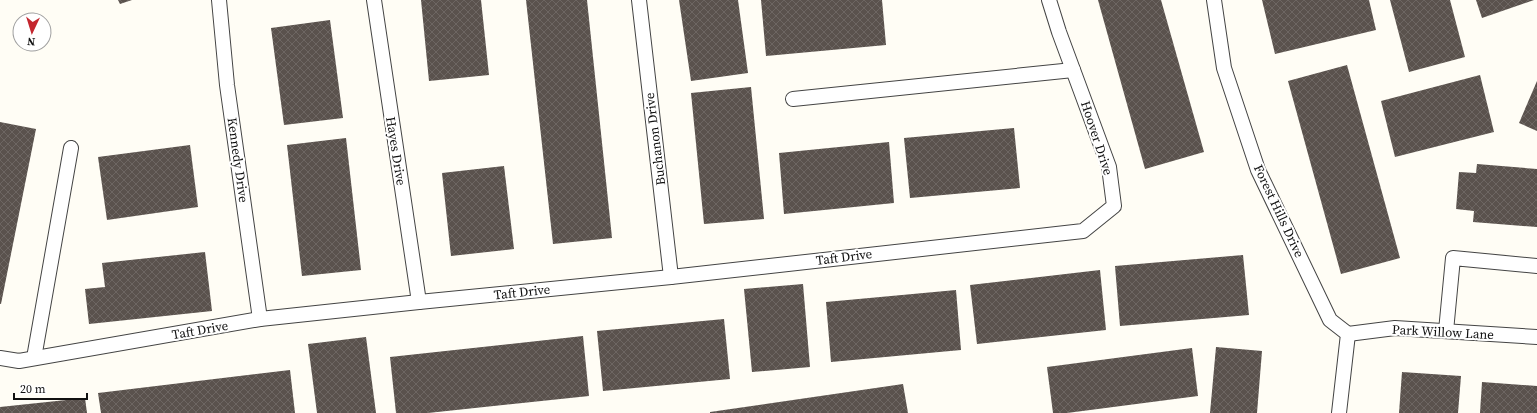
<svg xmlns="http://www.w3.org/2000/svg" width="1537" height="413" viewBox="0 0 1537 413" font-family="'Source Serif 4',serif">
<defs>
<pattern id="building-cross-hatch" width="8" height="8" patternUnits="userSpaceOnUse"><rect width="8" height="8" fill="#5a524d"/><path d="M0 0l8 8M0 8l8-8" fill="none" stroke="#6d6662"/></pattern>
</defs>
<rect width="100%" height="100%" fill="#fffdf5"/>
<g fill="url(#building-cross-hatch)">
<path d="M118 0H132L120 4Z"/>
<path d="M421 0H481L489 75 429 81Z"/>
<path d="M526 0H587L612 238 553 244Z"/>
<path d="M679 0H738L748 73 691 81Z"/>
<path d="M761 0H882L886 45 766 56Z"/>
<path d="M1098 0H1161L1204 152 1145 169Z"/>
<path d="M1262 0H1369L1376 30 1275 54Z"/>
<path d="M1390 0H1450L1465 57 1409 72Z"/>
<path d="M1476 0H1534L1482 18Z"/>
<path d="M330 20 343 118 284 125 271 28Z"/>
<path d="M1347 65 1400 258 1341 274 1288 81Z"/>
<path d="M1480 75 1494 132 1395 157 1381 101Z"/>
<path d="M1537 81V131L1519 123Z"/>
<path d="M751 87 764 219 704 224 691 93Z"/>
<path d="M0 122 36 129 1 304H0Z"/>
<path d="M1014 128 1020 188 910 198 904 138Z"/>
<path d="M346 138 361 270 302 276 287 145Z"/>
<path d="M889 142 894 203 784 214 779 153Z"/>
<path d="M190 145 198 207 107 220 98 157Z"/>
<path d="M1477 164 1537 169V227L1473 222 1474 211 1456 209 1459 172 1476 173Z"/>
<path d="M504 166 514 249 451 256 442 173Z"/>
<path d="M205 252 212 311 89 324 85 289 105 287 102 263Z"/>
<path d="M1243 255 1249 315 1120 326 1115 266Z"/>
<path d="M1100 270 1106 330 977 344 970 285Z"/>
<path d="M803 284 810 367 752 372 744 289Z"/>
<path d="M956 290 961 350 831 362 826 302Z"/>
<path d="M724 319 730 379 603 391 597 331Z"/>
<path d="M583 336 589 396 428 413H396L390 357Z"/>
<path d="M366 337 376 413H317L308 344Z"/>
<path d="M1216 347 1262 351 1257 413H1210Z"/>
<path d="M1192 348 1198 396 1067 413H1053L1047 367Z"/>
<path d="M290 370 295 413H101L98 393Z"/>
<path d="M1402 372 1461 376 1458 413H1399Z"/>
<path d="M1482 382 1537 386V413H1480Z"/>
<path d="M903 384 908 413H710V412Z"/>
<path d="M85 398 87 413H0V407Z"/>
</g>
<g fill="none" stroke-linecap="round" stroke-linejoin="round">
<g stroke="#444" stroke-width="16">
<g id="service">
<path d="M219 0 227 85 260 319"/>
<path d="M374 0 419 302"/>
<path d="M639 0 671 277"/>
<path d="M1214 0 1224 68 1258 170 1330 320 1348 334 1339 413"/>
<path d="M793 99 1073 70"/>
<path d="M1446 331 1453 258 1537 266"/>
<path d="M1348 334 1395 328 1537 337"/>
<path d="M0 358 19 361 260 319 419 302 671 277 1083 231 1114 206 1109 167 1059 32 1049 0"/>
<path d="M34 358 71 148"/>
</g>
</g>
<use href="#service" stroke="#fff" stroke-width="14"/>
</g>
<g text-anchor="middle" dominant-baseline="central" stroke-width="4" stroke-linejoin="round" paint-order="stroke">
<g font-size="13" fill="#111" stroke="#fff">
<text transform="translate(1097 138) rotate(72)">Hoover Drive</text>
<text transform="translate(655 139) rotate(-97)">Buchanon Drive</text>
<text transform="translate(396 151) rotate(81)">Hayes Drive</text>
<text transform="translate(238 160) rotate(82)">Kennedy Drive</text>
<text transform="translate(1279 211) rotate(65)">Forest Hills Drive</text>
<text transform="translate(844 257) rotate(-7)">Taft Drive</text>
<text transform="translate(522 292) rotate(-6)">Taft Drive</text>
<text transform="translate(200 330) rotate(-10)">Taft Drive</text>
<text transform="translate(1443 332) rotate(3)">Park Willow Lane</text>
</g>
</g>
<g transform="translate(32 32) rotate(184)"><circle r="19" fill="#ffffff" stroke="#a0a0a0"/>
<path d="M0-3L7 15L0 10L-7 15Z" fill="#c4262e"/>
<text y="-6" font-size="11" font-weight="bold" text-anchor="middle" fill="#111111">N</text>
</g>
<path d="M14 393v6h73v-6" fill="none" stroke="#111111" stroke-width="2"/>
<text x="20" y="393" font-size="12" fill="#111111" stroke="#ffffff" stroke-width="3" paint-order="stroke">20 m</text>
</svg>
